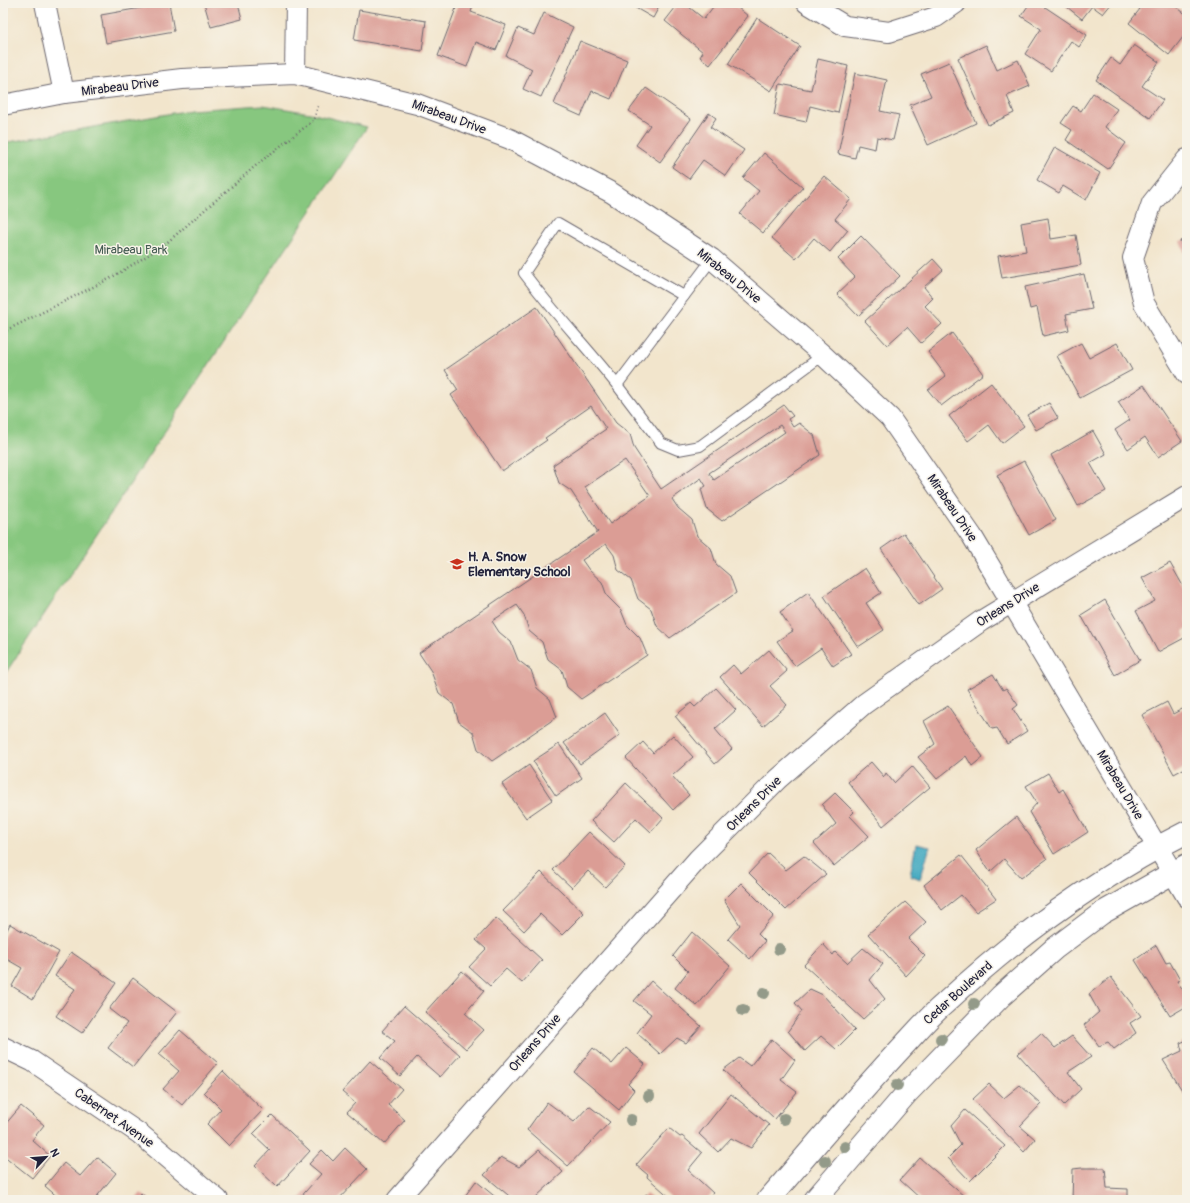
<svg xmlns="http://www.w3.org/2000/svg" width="1190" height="1203" viewBox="0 0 1190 1203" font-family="Pangolin,sans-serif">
<rect width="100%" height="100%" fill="#f7f3e8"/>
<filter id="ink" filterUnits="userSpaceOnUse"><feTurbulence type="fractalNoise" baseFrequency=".025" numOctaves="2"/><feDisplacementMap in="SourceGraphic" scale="8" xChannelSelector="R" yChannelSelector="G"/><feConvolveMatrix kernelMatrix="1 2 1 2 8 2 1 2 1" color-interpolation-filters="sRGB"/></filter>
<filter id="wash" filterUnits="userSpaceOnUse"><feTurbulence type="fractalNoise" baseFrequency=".012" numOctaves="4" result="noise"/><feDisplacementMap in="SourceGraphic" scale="16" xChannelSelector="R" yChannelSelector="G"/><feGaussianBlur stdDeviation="0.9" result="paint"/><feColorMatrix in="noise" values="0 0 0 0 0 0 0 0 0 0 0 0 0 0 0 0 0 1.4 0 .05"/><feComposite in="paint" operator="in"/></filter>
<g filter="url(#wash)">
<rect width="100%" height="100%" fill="#f2e5cc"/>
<path fill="#87c77f" stroke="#54745d" d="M263 105 310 113 367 127 250 302 3 677V143L190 110Z"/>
<path fill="#40a8c0" stroke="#31657e" d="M916 844 930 847 920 879 910 875Z"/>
<g id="blocks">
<g fill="#db9d95" fill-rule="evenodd">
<path d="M169 3 174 31 106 43 101 15Z"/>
<path d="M204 3H238L242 19 211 27Z"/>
<path d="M458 3H474L471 12 506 25 496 50 476 42 467 67 438 56Z"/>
<path d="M627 3H661L653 18Z"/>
<path d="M679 3H684L704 19 716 3H732L748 16 710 65 700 57 703 52 665 21Z"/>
<path d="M1030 3H1039L1087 35 1079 47 1071 41 1051 71 1025 54 1041 29 1021 16Z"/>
<path d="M1062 3H1112L1103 14 1092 6 1082 19Z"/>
<path d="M1132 3H1171L1187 15V32L1169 55 1129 23 1140 9Z"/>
<path d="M359 10 426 21 422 51 354 40Z"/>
<path d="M544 13 573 27 541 97 523 89 532 69 506 56 518 28 534 35Z"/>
<path d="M757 18 800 46 771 91 728 64Z"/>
<path d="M580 41 627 60 611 99 592 91 581 116 554 104Z"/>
<path d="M986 45 997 70 1018 60 1030 86 1007 96 1014 113 988 125 958 58Z"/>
<path d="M1134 45 1159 62 1142 86 1163 100 1150 118 1096 80 1111 58 1120 65Z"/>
<path d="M818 59 848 66 838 113 810 106 806 122 774 115 780 84 811 90Z"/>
<path d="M949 62 976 123 928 145 910 105 931 96 921 74Z"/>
<path d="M855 73 887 80 880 111 899 115 893 140 877 137 875 149 858 145 855 158 838 154Z"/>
<path d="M646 88 691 119 660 162 636 145 650 125 629 111Z"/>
<path d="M1093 93 1117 109 1105 127 1126 143 1108 169 1066 140 1072 130 1061 123 1073 106 1081 111Z"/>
<path d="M709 113 716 118 710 127 744 150 726 176 703 160 689 179 672 167Z"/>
<path d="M1055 147 1100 173 1086 200 1063 186 1059 193 1037 180Z"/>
<path d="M764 153 803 187 763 233 740 214 759 191 743 178Z"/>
<path d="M824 176 851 199 835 219 848 230 830 252 814 238 796 259 772 238Z"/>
<path d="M1048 218 1051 239 1076 235 1081 265 1002 278 998 256 1026 251 1021 223Z"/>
<path d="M861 236 900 276 858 316 837 294 855 277 838 259Z"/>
<path d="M1187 239V259L1180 241Z"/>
<path d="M933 259 943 270 924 287 933 298 925 306 942 324 921 343 907 327 887 345 865 321Z"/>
<path d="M1084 274 1092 309 1066 314 1069 330 1043 336 1037 307 1030 309 1025 287Z"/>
<path d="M537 307 616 423 630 434 634 448 661 489 784 405 793 416 788 419 793 427 799 423 814 435 820 455 722 521 707 509 701 489 706 486 701 478 672 499 678 508 692 520 697 536 711 548 716 564 730 576 736 593 670 638 657 626 651 609 638 599 631 580 618 570 614 555 606 544 582 560 589 570 602 582 607 596 621 610 627 625 640 638 647 655 581 699 567 687 562 670 548 659 542 642 529 631 524 615 517 605 492 621 499 632 511 642 518 660 531 670 537 688 550 699 557 717 492 761 478 749 473 732 459 722 453 704 439 693 431 671 419 653 598 532 571 491 559 483 553 465 606 429 591 406 545 438 547 440 502 471 451 395 458 390 445 370ZM780 425 785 432 714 480 709 473ZM625 460 650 496 610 524 585 487Z"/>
<path d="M952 333 983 374 941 406 928 390 946 376 928 352Z"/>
<path d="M1081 343 1089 358 1117 343 1132 370 1080 398 1057 356Z"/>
<path d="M991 383 1024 426 1002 443 989 425 968 441 949 416Z"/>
<path d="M1144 385 1182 441 1158 457 1145 437 1128 449 1115 430 1130 420 1118 402Z"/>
<path d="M1049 403 1058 418 1036 430 1027 415Z"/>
<path d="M1093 431 1106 454 1090 463 1106 491 1078 506 1051 455Z"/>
<path d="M1024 461 1056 520 1029 535 997 475Z"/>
<path d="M904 533 942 589 919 605 881 549Z"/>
<path d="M1170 563 1187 593V629L1183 631 1186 637 1158 652 1136 611 1155 601 1142 578Z"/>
<path d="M865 568 881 593 866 603 884 630 858 647 824 596Z"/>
<path d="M808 592 851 654 833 666 821 648 795 666 777 641 793 631 780 612Z"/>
<path d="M1105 600 1140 660 1115 675 1081 615Z"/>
<path d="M769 650 787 671 770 686 787 705 763 726 720 677 733 665 741 674Z"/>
<path d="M993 674 1003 690 1006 688 1018 705 1013 709 1027 731 1007 744 997 728 992 729 967 689Z"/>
<path d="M716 688 736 710 715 729 732 749 715 764 675 716 691 703 695 707Z"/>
<path d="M1167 702 1173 714 1186 707 1187 709V767L1174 774 1142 715Z"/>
<path d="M948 706 983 757 972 766 966 756 937 779 918 757 935 744 924 721Z"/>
<path d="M605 713 620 735 580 764 564 743Z"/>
<path d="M673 735 693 757 672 776 689 795 673 810 626 758 643 742 653 753Z"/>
<path d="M559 744 582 778 556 796 533 761Z"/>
<path d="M871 762 884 777 886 773 894 783 912 766 930 787 883 826 848 782Z"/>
<path d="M529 765 552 800 526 818 502 784Z"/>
<path d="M1048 773 1059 792 1063 789 1088 832 1054 854 1029 812 1037 803 1026 786Z"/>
<path d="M626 783 663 818 651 832 636 818 614 842 591 821Z"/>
<path d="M835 793 854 812 850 816 869 836 834 866 814 843 836 824 822 805Z"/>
<path d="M1016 817 1047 859 1021 878 1004 859 990 872 976 850Z"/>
<path d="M589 832 625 866 605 887 588 871 572 888 553 870Z"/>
<path d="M768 853 786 870 804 856 826 874 786 910 749 873Z"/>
<path d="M961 855 996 899 976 912 961 895 942 910 924 885Z"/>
<path d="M541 872 584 913 562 935 540 914 524 931 503 911Z"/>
<path d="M741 883 774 916 758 934 765 941 750 959 728 939 740 925 724 900Z"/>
<path d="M905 902 926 922 908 939 925 956 906 976 868 934Z"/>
<path d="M496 918 542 960 522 983 506 969 490 986 469 967 486 949 476 940Z"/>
<path d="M10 924 59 952 33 999 12 986 22 968 3 957V938Z"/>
<path d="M692 932 730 966 697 1006 675 988 688 971 673 956Z"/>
<path d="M823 944 833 955 835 952 847 963 863 948 883 964 870 980 885 999 863 1019 804 965Z"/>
<path d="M1156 945 1166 963 1170 962 1180 980 1177 981 1187 996V1006L1170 1016 1135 960Z"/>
<path d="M71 952 116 983 82 1033 56 1016 75 989 55 976Z"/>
<path d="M462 971 484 991 465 1013 484 1030 466 1049 425 1012Z"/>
<path d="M1111 977 1141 1016 1130 1023 1136 1033 1114 1049 1108 1042 1099 1046 1084 1025 1099 1012 1089 994Z"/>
<path d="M133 978 177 1012 133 1067 108 1048 127 1023 109 1009Z"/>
<path d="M651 981 701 1026 686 1043 677 1038 660 1054 637 1033 651 1014 634 1001Z"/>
<path d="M810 989 823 995 855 1030 836 1049 821 1036 805 1051 788 1031 802 1011 795 1003Z"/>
<path d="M404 1006 460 1055 440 1077 417 1057 400 1076 380 1058 395 1041 382 1031Z"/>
<path d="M180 1030 218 1063 182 1105 163 1089 179 1071 159 1054Z"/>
<path d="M1041 1033 1055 1048 1072 1036 1091 1057 1068 1072 1081 1089 1064 1105 1018 1054Z"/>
<path d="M772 1039 795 1060 781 1080 797 1092 775 1119 723 1070 739 1058 750 1066Z"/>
<path d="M1187 1040V1098L1163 1060 1182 1051 1180 1043Z"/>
<path d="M593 1048 612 1064 626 1048 645 1064 628 1084 634 1090 619 1110 574 1072Z"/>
<path d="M370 1061 402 1089 388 1105 405 1120 384 1144 347 1112 355 1103 342 1092Z"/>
<path d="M223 1071 263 1110 229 1146 207 1124 221 1109 204 1092Z"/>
<path d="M989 1084 1004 1098 1020 1085 1041 1104 1020 1126 1035 1139 1024 1152 973 1099Z"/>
<path d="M731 1094 769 1125 751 1148 731 1138 718 1152 699 1134Z"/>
<path d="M547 1102 574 1122 589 1106 610 1122 568 1166 527 1130Z"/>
<path d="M21 1106 44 1125 32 1140 50 1156 32 1178 3 1155V1127Z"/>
<path d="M965 1110 1005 1146 970 1181 948 1158 961 1145 951 1126Z"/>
<path d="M272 1115 310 1151 277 1187 255 1166 270 1150 253 1134Z"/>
<path d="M669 1128 680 1137 682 1136 702 1153 688 1170 713 1193 706 1200H673L647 1177 648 1175 636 1165Z"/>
<path d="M345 1148 367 1169 338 1200H298L321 1174 309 1164 322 1150 333 1161Z"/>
<path d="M539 1150 563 1172 536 1197 539 1200H514L484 1175 501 1157 519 1167Z"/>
<path d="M97 1157 116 1173 94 1200H61L45 1186 64 1163 80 1176Z"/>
<path d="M920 1158 964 1196 960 1200H922L900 1180Z"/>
<path d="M1082 1168H1105L1107 1188 1128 1189V1200H1072L1073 1169Z"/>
<path d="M476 1181 499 1200H462Z"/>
<path d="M141 1193 149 1200H135Z"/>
<path d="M646 1194 654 1200H641Z"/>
</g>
</g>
</g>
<g filter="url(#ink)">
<use href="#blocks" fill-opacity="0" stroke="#6b666e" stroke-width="1"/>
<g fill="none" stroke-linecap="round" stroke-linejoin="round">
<g stroke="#6b666e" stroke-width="12">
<g id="service">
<path d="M712 259 617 385 661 443 678 450 700 446 823 355"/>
<path d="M617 385C587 347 553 312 524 273L558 223 684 296"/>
</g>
</g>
<g stroke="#6b666e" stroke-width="22">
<g id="minor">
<path d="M45 3 64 93"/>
<path d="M807 3 845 26 889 32 936 17 956 3"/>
<path d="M295 74 296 3"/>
<path d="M3 105 64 93 182 79 295 74 417 104 510 139 612 193 712 259 823 355 890 418 972 536 1187 897"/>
<path d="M1187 159 1152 203 1133 258 1144 303 1187 374"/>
<path d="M3 1047 32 1061 140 1134 218 1200"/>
<path d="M397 1200 698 859 778 779 864 704 981 621 1187 496"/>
</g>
</g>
<g stroke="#6b666e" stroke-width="24">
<g id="tertiary">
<path d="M768 1200C814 1147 858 1094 906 1043 918 1030 930 1016 944 1004 1017 936 1098 877 1187 832"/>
<path d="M815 1200 906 1094 1001 996 1054 949 1102 913 1187 865"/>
</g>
</g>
<path stroke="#6b666e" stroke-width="2.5" stroke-dasharray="1 3" stroke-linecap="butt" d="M3 332 109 279 163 246 260 162 314 120 318 106"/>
<use href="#service" stroke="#fff" stroke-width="10"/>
<use href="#minor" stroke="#fff" stroke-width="20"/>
<use href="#tertiary" stroke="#fff" stroke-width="22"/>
</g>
<g fill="#939a89">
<circle cx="779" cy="949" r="6"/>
<circle cx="764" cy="993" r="6"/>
<circle cx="974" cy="1004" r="6"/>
<circle cx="743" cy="1010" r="6"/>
<circle cx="941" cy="1039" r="6"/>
<circle cx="897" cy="1085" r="6"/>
<circle cx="649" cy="1096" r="6"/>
<circle cx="784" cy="1119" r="6"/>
<circle cx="631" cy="1120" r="6"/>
<circle cx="845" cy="1147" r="6"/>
<circle cx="825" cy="1161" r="6"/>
</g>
</g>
<defs>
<g id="school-bare" transform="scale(1.08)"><path d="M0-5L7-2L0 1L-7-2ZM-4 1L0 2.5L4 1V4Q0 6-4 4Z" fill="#c8321e" stroke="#f7f3e8" stroke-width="2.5" paint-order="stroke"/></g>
</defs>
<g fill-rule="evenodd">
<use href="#school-bare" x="457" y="564"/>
</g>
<g text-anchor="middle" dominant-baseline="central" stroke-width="3" stroke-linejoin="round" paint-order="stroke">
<g font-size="13" fill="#22223b" stroke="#f7f3e8">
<text transform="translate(120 87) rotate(-7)">Mirabeau Drive</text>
<text transform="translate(449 117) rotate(20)">Mirabeau Drive</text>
<text transform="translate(729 276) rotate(39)">Mirabeau Drive</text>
<text transform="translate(952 508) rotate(56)">Mirabeau Drive</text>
<text transform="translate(1008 605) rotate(-32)">Orleans Drive</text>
<text transform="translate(1120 785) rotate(59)">Mirabeau Drive</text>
<text transform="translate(754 804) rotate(-45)">Orleans Drive</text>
<text transform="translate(958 993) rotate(-42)">Cedar Boulevard</text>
<text transform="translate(535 1043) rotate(-49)">Orleans Drive</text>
<text transform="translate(114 1118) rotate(35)">Cabernet Avenue</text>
</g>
<g font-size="13" fill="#455c53" stroke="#f7f3e8">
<text x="131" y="250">Mirabeau Park</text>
</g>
<g font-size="13" font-weight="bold" fill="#22223b" stroke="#f7f3e8" text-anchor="start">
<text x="468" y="557">H. A. Snow<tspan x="468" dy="15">Elementary School</tspan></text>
</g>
</g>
<rect width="1190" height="1203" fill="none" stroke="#f7f3e8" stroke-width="16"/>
<g transform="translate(46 1157) rotate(64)" stroke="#f7f3e8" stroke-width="3" paint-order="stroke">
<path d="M0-3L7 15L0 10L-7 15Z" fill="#22223b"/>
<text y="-6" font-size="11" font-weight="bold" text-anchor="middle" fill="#22223b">N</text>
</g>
</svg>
